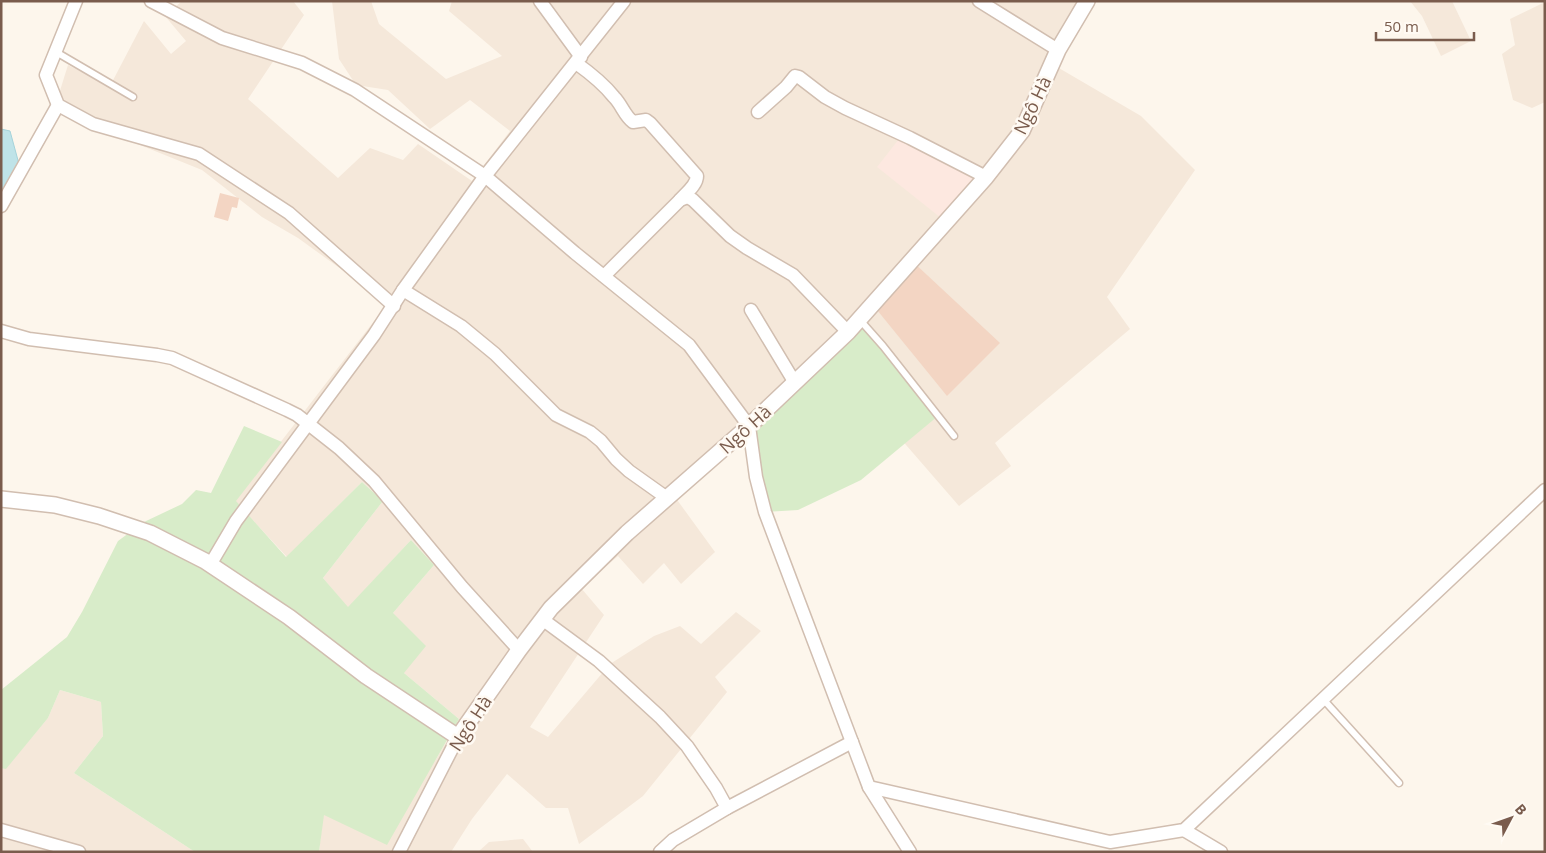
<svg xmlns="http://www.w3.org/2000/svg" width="1546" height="853" viewBox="0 0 1546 853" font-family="'Open Sans',sans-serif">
<rect width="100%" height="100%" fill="#fdf6ec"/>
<g fill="#f5e8da">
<path d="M182 1H293L304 15 248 99 338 178 370 148 403 160 418 144 472 181 510 131 470 100 430 129 388 90 356 85 339 59 332 1H371L379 24 446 79 502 56 449 11 452 1H1087L1052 64 1141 116 1195 170 1107 297 1130 329 995 443 1011 466 959 506 900 438 861 337 675 497 715 552 681 584 664 563 643 584 618 556 581 588 604 615 530 727 548 737 610 664 654 636 680 626 701 644 736 612 761 631 715 677 727 692 643 796 579 844 568 808H546L507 774 472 819 451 852H319L323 815 435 761 459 719 404 673 393 613 434 565 411 540 348 608 323 578 383 501 362 482 287 557 235 501 388 303 298 238 262 217 202 170 83 122 58 97 68 65 110 86 144 21 171 54 186 41 165 16Z"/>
<path d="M1410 1H1452L1471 41 1441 56 1422 16Z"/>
<path d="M1545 2V102L1532 108 1513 100 1502 54 1515 45 1510 19Z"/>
<path d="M60 690 101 702 103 736 74 773 195 852H1V768H6L48 718Z"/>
<path d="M523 839 533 852H478L489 842Z"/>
</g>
<path fill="#fde8e0" d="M902 135 986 177 946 222 877 167Z"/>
<g fill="#d8ecc9">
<path d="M860 320 938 416 861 480 798 510 765 512 749 426Z"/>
<path d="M244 426 282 442 236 501 286 557 362 482 383 501 323 578 348 607 411 540 434 565 393 613 426 646 404 673 459 719 387 845 324 815 319 852H195L74 773 103 736 101 702 60 690 48 718 6 769 1 768V690L67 637 82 612 118 541 144 522 182 504 196 490 211 493Z"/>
</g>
<path fill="#bfe3e8" stroke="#a5d3da" d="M1 129 10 131 19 164 1 197Z"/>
<g fill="#f3d5c3">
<path d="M220 193 239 198 237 208 232 207 228 221 214 217Z"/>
<path d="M912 261 1000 343 947 396 873 305Z"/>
</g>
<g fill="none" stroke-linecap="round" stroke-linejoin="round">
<g stroke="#d1beb0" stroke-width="9">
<g id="service">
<path d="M56 52 133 97"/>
<path d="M860 320 883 346 954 436"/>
<path d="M1323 699 1399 783"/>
</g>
</g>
<g stroke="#d1beb0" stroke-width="15">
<g id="minor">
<path d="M76 1 46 75 58 105 93 124 199 154 289 213 394 306"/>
<path d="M151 1 222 38 302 63 355 90 485 176 575 253 689 345 749 426 756 477 765 512 869 787 1110 842 1184 830 1545 490"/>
<path d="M540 1 581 57"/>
<path d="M979 1 1058 50"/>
<path d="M576 63C590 73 603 83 614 97 622 105 624 115 633 122L646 120 650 123 697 176C697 185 686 193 680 200"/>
<path d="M758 112 786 87 795 76 799 77 825 97 845 108 910 138 986 177"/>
<path d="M1 206 58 105"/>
<path d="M604 276 680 200 688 197 693 200 730 236 747 248 793 275 848 332"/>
<path d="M403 290 461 326 495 354 556 415 590 432 601 441 616 459 629 471 667 498"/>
<path d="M751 310 795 383"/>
<path d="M1 331 29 339 157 355 172 358 287 410 297 415 339 448 374 481 462 587 519 650"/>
<path d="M210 565 236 521 374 335 403 290 485 176 624 1"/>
<path d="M542 619 599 661 660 717 687 746 716 788 727 808"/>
<path d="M869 787 910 852"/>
<path d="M1 830 79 852"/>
<path d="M1184 830 1221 852"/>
<path d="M399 852 458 737"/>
<path d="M660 852 673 840 727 808 852 742"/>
</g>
</g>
<g stroke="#d1beb0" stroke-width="18">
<path id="tertiary" d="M1 499 55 505 99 516 150 533 205 561 289 617 366 676 458 737 519 650 551 608 627 533 749 426 848 332 986 177 1022 131 1058 50 1087 1"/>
</g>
<use href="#service" stroke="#fff" stroke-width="6"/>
<use href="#minor" stroke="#fff" stroke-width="12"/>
<use href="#tertiary" stroke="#fff" stroke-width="15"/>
</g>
<g text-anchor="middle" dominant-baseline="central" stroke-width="5" stroke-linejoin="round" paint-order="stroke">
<g font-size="18" fill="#7a5c4d" stroke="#fffaf3">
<text transform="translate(1032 105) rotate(-64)">Ngô Hà</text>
<text transform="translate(745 429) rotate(-42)">Ngô Hà</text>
<text transform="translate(470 723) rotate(-57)">Ngô Hà</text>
</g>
</g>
<rect width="1546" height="853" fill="none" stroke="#7a5c4d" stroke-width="5"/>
<g transform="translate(1511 818) rotate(49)" stroke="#fffaf3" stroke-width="4" paint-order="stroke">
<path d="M0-4L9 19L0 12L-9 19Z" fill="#7a5c4d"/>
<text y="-8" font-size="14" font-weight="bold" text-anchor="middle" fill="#7a5c4d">B</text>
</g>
<path d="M1376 32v8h98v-8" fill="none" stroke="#7a5c4d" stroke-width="2.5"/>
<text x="1384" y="32" font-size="15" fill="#7a5c4d" stroke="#fffaf3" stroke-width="4" paint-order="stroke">50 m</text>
</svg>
